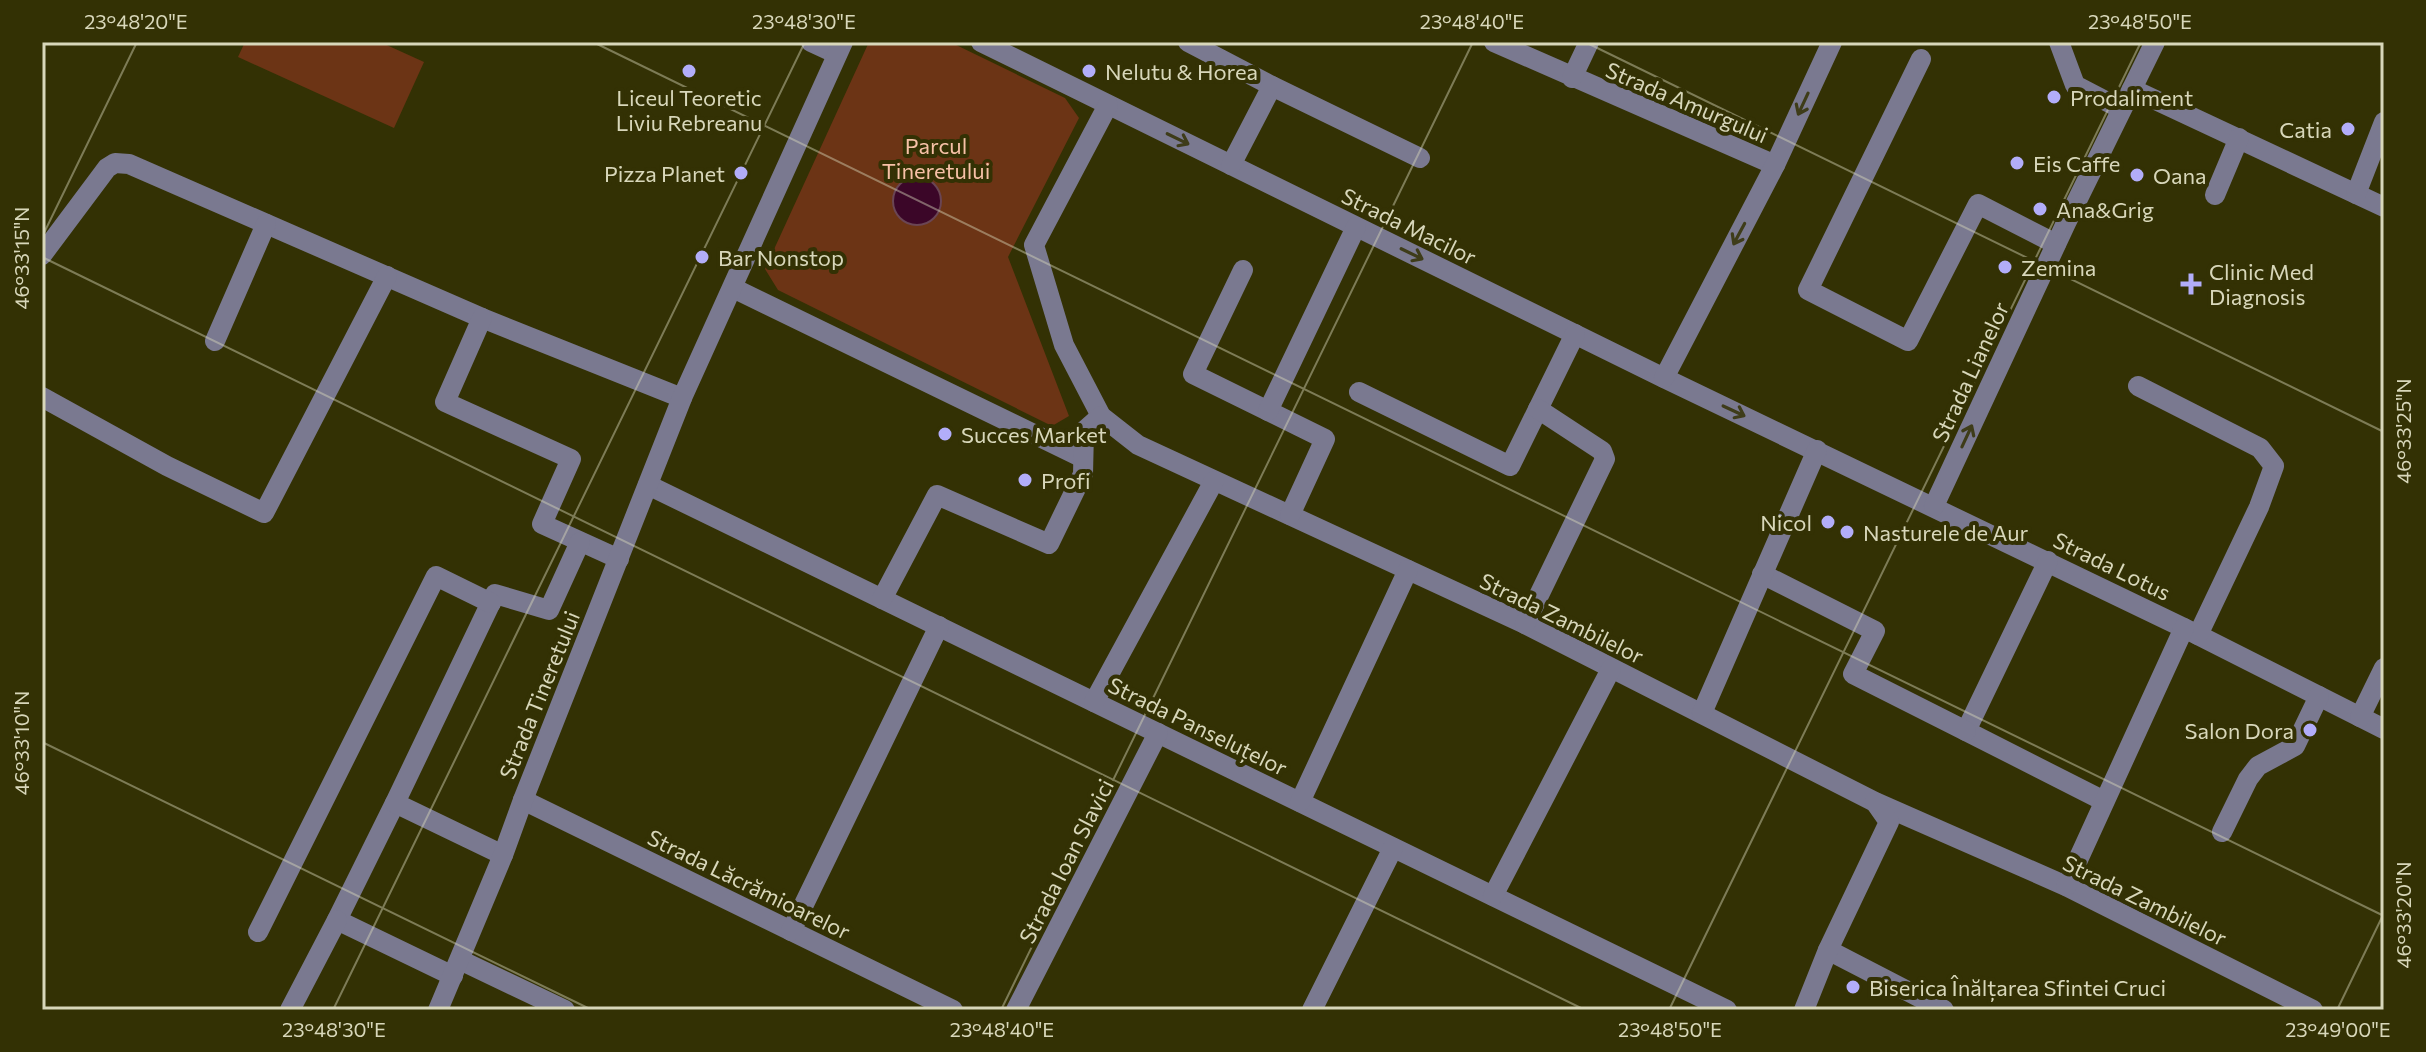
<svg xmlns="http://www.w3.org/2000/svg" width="2426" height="1052" viewBox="0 0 2426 1052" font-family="Commissioner,sans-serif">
<rect width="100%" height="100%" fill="#333104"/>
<g fill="#6c3415">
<path d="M245 42H380L424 62 394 128 238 57Z"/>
<path d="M869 42H950L1065 98 1079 118 1008 257 1069 416 1052 426 778 290 765 269Z"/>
</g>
<circle fill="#3b0628" stroke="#6a4554" stroke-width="2" cx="917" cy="201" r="24"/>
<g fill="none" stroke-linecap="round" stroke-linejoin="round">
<g stroke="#7a7990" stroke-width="20">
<path d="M811 42 837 54"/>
<path d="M981 42 1664 378 2184 628 2384 729"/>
<path d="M1188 42 1272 86"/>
<path d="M1494 42 1775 165"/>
<path d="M2059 42 2075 85 2121 109"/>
<path d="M1921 59 1808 290 1908 341 1978 204 2056 244"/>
<path d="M1572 78 1589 42"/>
<path d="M2132 89 2384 207"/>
<path d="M1108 105 1034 245 1064 345 1101 416 1138 445 1525 624 1875 802 2066 886 2313 1010"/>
<path d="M1231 165 1272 86 1420 158"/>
<path d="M2356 194 2384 122"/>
<path d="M2215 195 2239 138"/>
<path d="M42 255 107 168 115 163 129 164 482 318 682 398"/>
<path d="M1243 270 1193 374 1325 439 1290 515"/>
<path d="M733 288 1083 458"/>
<path d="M482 318 445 402 571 459 542 524 619 559"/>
<path d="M215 341 266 224"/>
<path d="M1664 378 1775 165 1832 42"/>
<path d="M2138 386 2260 448 2274 466 2259 507 2198 635"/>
<path d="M1359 392 1510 466 1575 334"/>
<path d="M42 397 167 466 264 513 387 276"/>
<path d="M1268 411 1356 227"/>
<path d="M648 485 1727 1010"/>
<path d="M1934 506 2066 223 2155 42"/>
<path d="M2048 561 1966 731 2104 801"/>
<path d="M1762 574 1875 631 1853 674 1966 731"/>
<path d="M882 599 937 495 1049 544 1083 474 1084 431 1101 416"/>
<path d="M1525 624 1605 459 1602 451 1538 409"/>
<path d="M1094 702 1214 481"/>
<path d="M1702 713 1817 450"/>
<path d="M2360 717 2384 668"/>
<path d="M523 800 953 1010"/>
<path d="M1300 802 1408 570"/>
<path d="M395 803 337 920 453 976"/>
<path d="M2222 832 2248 779 2258 766 2295 746 2319 696"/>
<path d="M503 855 395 803 495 594 549 610 580 542"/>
<path d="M2066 886 2184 628"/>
<path d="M1493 896 1611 669"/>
<path d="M791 931 939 626"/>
<path d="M258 932 436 576 491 603"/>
<path d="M1828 950 1944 1010"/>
<path d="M460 960 565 1010"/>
<path d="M290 1010 337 920"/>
<path d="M438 1010 503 855 523 800 682 398 843 42"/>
<path d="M1016 1010 1158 733"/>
<path d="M1312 1010 1393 848"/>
<path d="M1804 1010 1828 950 1889 822 1875 802"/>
</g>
</g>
<defs><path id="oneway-shaft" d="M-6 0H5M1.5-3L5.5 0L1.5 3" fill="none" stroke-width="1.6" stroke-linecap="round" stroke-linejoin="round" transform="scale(2)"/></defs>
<g stroke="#3e3c19">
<use href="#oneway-shaft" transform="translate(1803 104) rotate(115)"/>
<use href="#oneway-shaft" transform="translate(1178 139) rotate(26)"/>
<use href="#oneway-shaft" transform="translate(1739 234) rotate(118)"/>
<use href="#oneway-shaft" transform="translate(1412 254) rotate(26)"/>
<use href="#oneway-shaft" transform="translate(1734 411) rotate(25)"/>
<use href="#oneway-shaft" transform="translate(1967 436) rotate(-65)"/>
</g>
<path fill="none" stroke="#d8d7ba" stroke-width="2" stroke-opacity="0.45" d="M593 42 2384 916M1585 42 2384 432M42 237 137 42M42 257 1585 1010M42 742 592 1010M333 1010 805 42M1001 1010 1473 42M1669 1010 2141 42M2337 1010 2384 913"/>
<g fill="#b2adf9" stroke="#333104" stroke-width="3">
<circle cx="689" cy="71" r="8"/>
<circle cx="1089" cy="71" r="8"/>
<circle cx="2054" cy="97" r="8"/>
<circle cx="2348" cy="129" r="8"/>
<circle cx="2017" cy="163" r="8"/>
<circle cx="741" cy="173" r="8"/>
<circle cx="2137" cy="175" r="8"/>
<circle cx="2040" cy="209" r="8"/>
<circle cx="702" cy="257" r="8"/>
<circle cx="2005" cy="267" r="8"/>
<path d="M2187 272h8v8h8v8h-8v8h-8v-8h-8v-8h8z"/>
<circle cx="945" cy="434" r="8"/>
<circle cx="1025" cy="480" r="8"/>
<circle cx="1828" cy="522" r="8"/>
<circle cx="1847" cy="532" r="8"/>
<circle cx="2310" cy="730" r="8"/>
<circle cx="1853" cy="987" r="8"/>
</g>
<g text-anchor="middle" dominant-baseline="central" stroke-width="8" stroke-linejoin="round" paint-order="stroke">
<g font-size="22" fill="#d8d7ba" stroke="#333104" text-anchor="start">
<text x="1105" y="71">Nelutu &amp; Horea</text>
<text x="689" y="97" text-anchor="middle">Liceul Teoretic<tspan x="689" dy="25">Liviu Rebreanu</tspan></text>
<text x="2070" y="97">Prodaliment</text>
<text x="2332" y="129" text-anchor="end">Catia</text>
<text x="2033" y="163">Eis Caffe</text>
<text x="725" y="173" text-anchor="end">Pizza Planet</text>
<text x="2153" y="175">Oana</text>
<text x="2056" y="209">Ana&amp;Grig</text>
<text x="718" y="257">Bar Nonstop</text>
<text x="2021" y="267">Zemina</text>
<text x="2209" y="271">Clinic Med<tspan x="2209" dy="25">Diagnosis</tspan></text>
<text x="961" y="434">Succes Market</text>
<text x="1041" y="480">Profi</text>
<text x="1812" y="522" text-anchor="end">Nicol</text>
<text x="1863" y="532">Nasturele de Aur</text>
<text x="2294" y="730" text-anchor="end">Salon Dora</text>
<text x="1869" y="987">Biserica Înălțarea Sfintei Cruci</text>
</g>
<g font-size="22" fill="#d8d7ba" stroke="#333104">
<text transform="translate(1687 102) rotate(23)">Strada Amurgului</text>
<text transform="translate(1409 226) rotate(26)">Strada Macilor</text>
<text transform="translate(1970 372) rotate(-65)">Strada Lianelor</text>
<text transform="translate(2112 566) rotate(26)">Strada Lotus</text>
<text transform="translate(1562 618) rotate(26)">Strada Zambilelor</text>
<text transform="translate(539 695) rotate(-68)">Strada Tineretului</text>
<text transform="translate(1198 726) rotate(26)">Strada Panseluțelor</text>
<text transform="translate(1066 861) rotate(-63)">Strada Ioan Slavici</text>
<text transform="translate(749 884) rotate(26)">Strada Lăcrămioarelor</text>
<text transform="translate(2145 900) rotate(26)">Strada Zambilelor</text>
</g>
<g font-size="22" fill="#f7c1a7" stroke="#333104">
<text x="936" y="145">Parcul<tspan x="936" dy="25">Tineretului</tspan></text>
</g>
</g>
<rect width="2426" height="1052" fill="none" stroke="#333104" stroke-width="88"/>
<rect x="44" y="44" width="2338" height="964" fill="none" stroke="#d8d7ba" stroke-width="3"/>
<g font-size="20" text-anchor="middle" fill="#d8d7ba">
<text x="136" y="29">23°48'20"E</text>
<text x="804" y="29">23°48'30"E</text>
<text x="1472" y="29">23°48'40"E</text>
<text x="2140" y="29">23°48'50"E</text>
<text transform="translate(22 258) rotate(-90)" y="7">46°33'15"N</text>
<text transform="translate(2404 431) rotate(-90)" y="7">46°33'25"N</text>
<text transform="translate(22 743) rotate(-90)" y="7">46°33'10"N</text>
<text transform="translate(2404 915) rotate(-90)" y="7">46°33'20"N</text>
<text x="334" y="1037">23°48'30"E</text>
<text x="1002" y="1037">23°48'40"E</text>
<text x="1670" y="1037">23°48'50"E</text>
<text x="2338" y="1037">23°49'00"E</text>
</g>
</svg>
